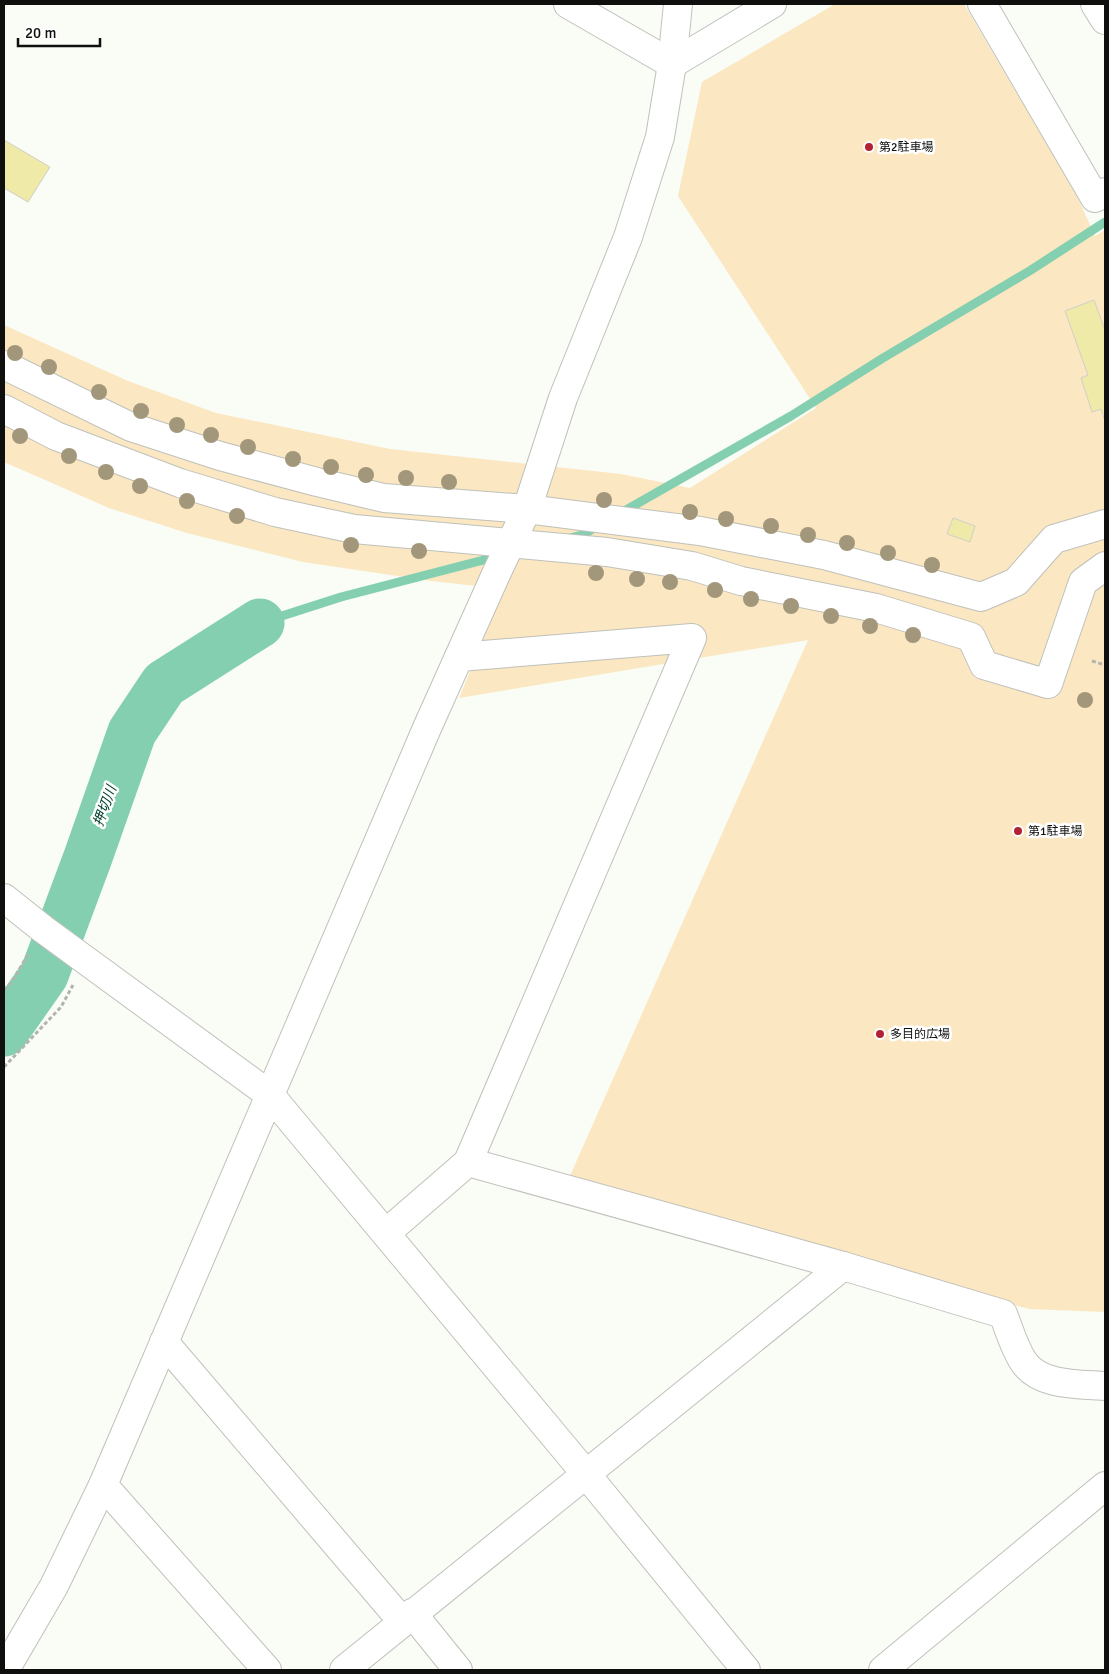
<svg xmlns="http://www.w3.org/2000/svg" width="1109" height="1674" viewBox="0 0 1109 1674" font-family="Signika,'Noto Sans JP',sans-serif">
<rect width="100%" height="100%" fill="#fafcf6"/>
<path fill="#fbe7c1" d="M835 4H964L1077 196 1095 236 1105 230V1312L1029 1309 839 1257 569 1178 808 640 459 698 504 589 431 581 303 562 187 533 109 508 4 462V325L128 381 216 413 390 449 621 474 690 488 816 408 678 196 702 82Z"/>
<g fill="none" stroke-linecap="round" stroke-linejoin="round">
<g stroke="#85cfb1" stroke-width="9">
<path d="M619 514 791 416 883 358 1031 270 1105 222"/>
<path d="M570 538 582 535 599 525"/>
<path d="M260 623 341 597 499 556"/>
</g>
<path stroke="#85cfb1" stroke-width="49" d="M4 1032 44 975 88 857 132 732 164 684 260 623"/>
</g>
<g fill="#efeaa7" stroke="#d0cfc9">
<path d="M4 140 50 167 28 202 4 188Z"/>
<path d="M1094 300 1105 330V421L1101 409 1092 412 1081 378 1088 375 1065 311Z"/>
<path d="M953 518 975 526 970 542 947 534Z"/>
</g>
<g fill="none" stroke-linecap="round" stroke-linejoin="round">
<g stroke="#bfc1bb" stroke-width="30">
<g id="minor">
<path d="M568 4 672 64 772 4"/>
<path d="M982 4 1095 198 1105 192"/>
<path d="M1095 4 1105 20"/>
<path d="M4 365 131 427 220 456 317 482 384 498 527 509 700 531 824 555 981 597 1016 582 1054 539 1105 524"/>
<path d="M4 409 56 436 180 483 275 512 354 529 607 552 692 566 741 581 876 608 971 637 984 665 1048 684 1083 582 1105 566"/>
<path d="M459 657 692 638 468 1162"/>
<path d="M4 898 43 929 270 1095 586 1474 746 1670"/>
<path d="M843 1266 1003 1314C1009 1329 1014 1347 1023 1361 1039 1386 1078 1384 1105 1386"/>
<path d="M164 1342 402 1621"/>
<path d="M103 1485 267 1670"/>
<path d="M412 1613 458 1670"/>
<path d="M5 1670 54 1586 103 1485 427 728 497 572 527 509 563 398 628 237 660 137 672 64 678 4"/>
<path d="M344 1670 843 1266 468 1162 386 1233"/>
<path d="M883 1670 1105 1486"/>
</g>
</g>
<g stroke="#b2b4af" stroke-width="3" stroke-dasharray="4 2.5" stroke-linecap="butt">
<path d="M1092 661 1105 665"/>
<path d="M4 990 11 983 29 953"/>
<path d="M4 1067 61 1007 73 985"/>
</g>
<use href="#minor" stroke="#fff" stroke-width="28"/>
</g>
<g fill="#a3977b">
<circle cx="15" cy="353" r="8"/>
<circle cx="49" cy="367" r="8"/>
<circle cx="99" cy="392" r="8"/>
<circle cx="141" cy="411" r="8"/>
<circle cx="177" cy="425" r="8"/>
<circle cx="211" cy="435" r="8"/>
<circle cx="20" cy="436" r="8"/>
<circle cx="248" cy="447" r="8"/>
<circle cx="69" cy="456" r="8"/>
<circle cx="293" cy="459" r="8"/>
<circle cx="331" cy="467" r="8"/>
<circle cx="106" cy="472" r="8"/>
<circle cx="366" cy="475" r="8"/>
<circle cx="406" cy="478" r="8"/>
<circle cx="449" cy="482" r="8"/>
<circle cx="140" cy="486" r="8"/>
<circle cx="604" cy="500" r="8"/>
<circle cx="187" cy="501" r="8"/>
<circle cx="690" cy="512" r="8"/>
<circle cx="237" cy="516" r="8"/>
<circle cx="726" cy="519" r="8"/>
<circle cx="771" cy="526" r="8"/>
<circle cx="808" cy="535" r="8"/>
<circle cx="847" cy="543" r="8"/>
<circle cx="351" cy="545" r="8"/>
<circle cx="419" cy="551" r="8"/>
<circle cx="888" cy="553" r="8"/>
<circle cx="932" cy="565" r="8"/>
<circle cx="596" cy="573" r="8"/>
<circle cx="637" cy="579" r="8"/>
<circle cx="670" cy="582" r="8"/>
<circle cx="715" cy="590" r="8"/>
<circle cx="751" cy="599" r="8"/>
<circle cx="791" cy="606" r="8"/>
<circle cx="831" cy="616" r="8"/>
<circle cx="870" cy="626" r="8"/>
<circle cx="913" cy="635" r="8"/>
<circle cx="1085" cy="700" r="8"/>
</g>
<g fill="#b32134" stroke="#fff" stroke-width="2">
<circle cx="869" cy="147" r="5"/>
<circle cx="1018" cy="831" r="5"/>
<circle cx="880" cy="1034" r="5"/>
</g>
<g text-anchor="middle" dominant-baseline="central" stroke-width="5" stroke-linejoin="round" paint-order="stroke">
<g font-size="12" fill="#0f100e" stroke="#fff" text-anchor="start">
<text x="879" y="147">第2駐車場</text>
<text x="1028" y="831">第1駐車場</text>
<text x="890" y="1034">多目的広場</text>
</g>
<g font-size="14" font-style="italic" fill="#00402d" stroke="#fff">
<text transform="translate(105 806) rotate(-70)">押切川</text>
</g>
</g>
<rect width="1109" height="1674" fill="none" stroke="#0f100e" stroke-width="10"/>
<path d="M18 38v8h82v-8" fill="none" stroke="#0f100e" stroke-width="2.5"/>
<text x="25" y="38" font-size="15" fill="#0f100e" stroke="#ffffff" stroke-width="4" paint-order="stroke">20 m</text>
</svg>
